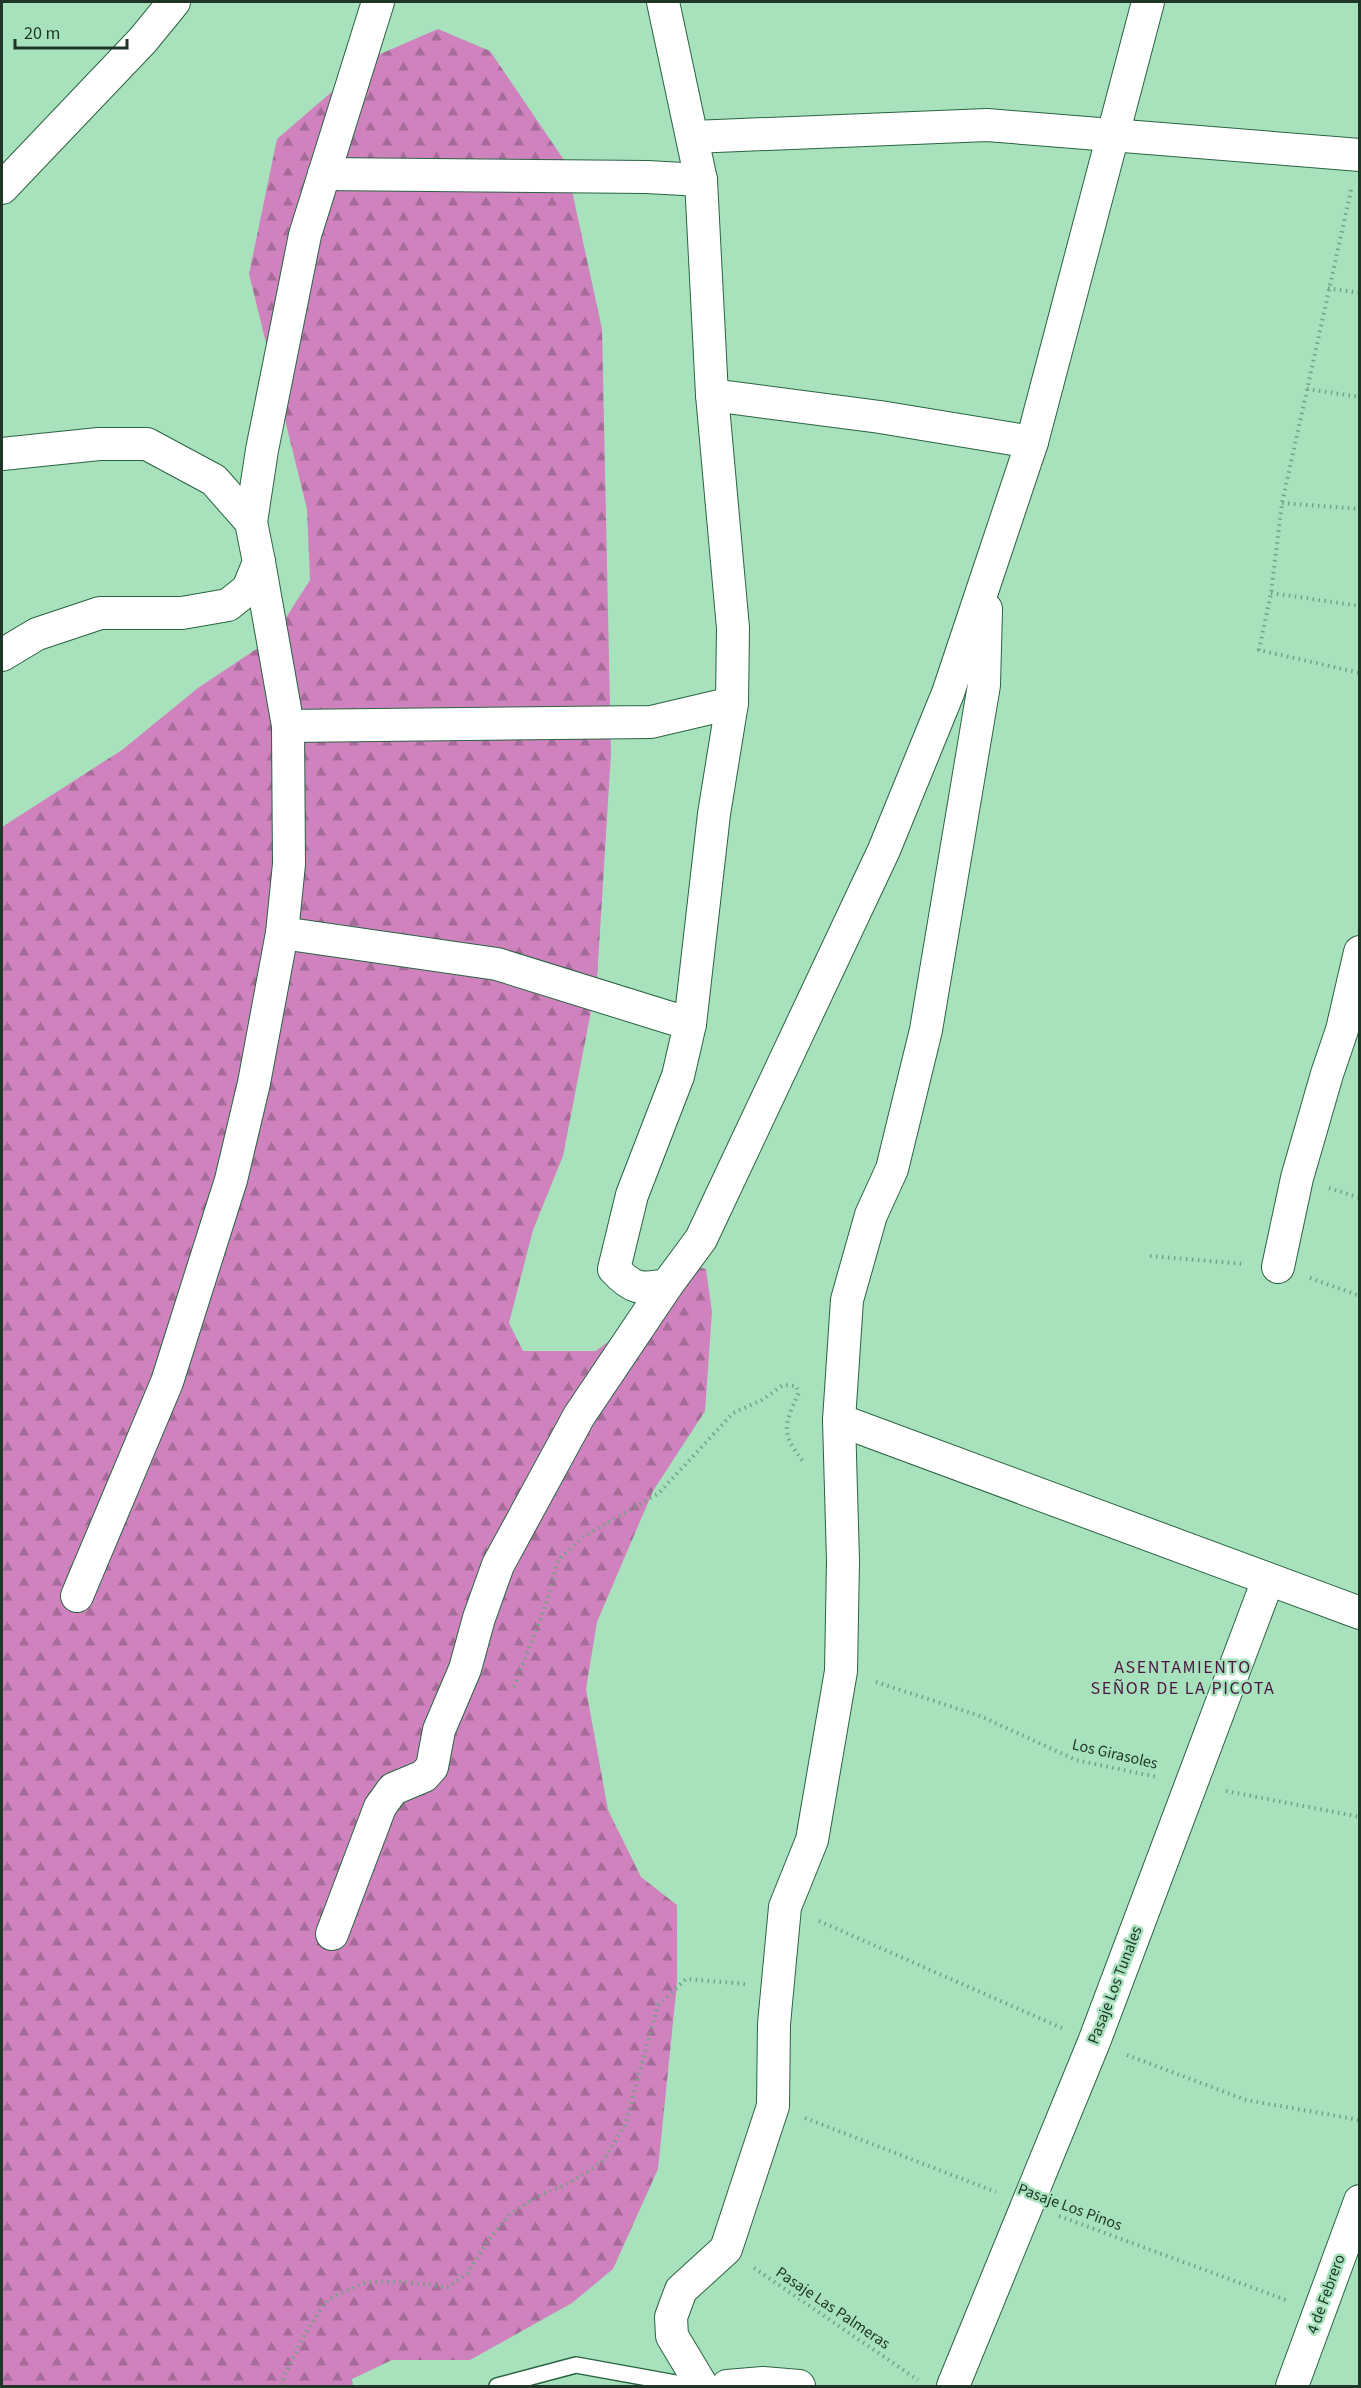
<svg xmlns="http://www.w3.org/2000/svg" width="1361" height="2388" viewBox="0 0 1361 2388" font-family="'Source Sans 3',sans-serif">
<defs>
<pattern id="forest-firs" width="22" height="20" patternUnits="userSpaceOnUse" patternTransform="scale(1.5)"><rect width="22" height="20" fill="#cf82bd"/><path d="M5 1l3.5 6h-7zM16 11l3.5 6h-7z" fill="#a76b9a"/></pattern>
</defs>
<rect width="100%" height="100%" fill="#a7e2bc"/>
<path fill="url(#forest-firs)" d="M438 29 490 51 566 163 602 329 611 753 597 980 563 1156 533 1230 509 1323 523 1351H596L650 1309 673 1261 706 1269 712 1312 705 1411 653 1491 597 1622 586 1689 608 1810 641 1877 677 1905V1983L658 2169 613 2269 572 2303 470 2360H392L352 2379 353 2386H2V827L122 750 198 688 273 638 310 580 307 509 249 274 277 139 371 58Z"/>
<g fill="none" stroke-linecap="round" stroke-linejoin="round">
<g stroke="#2a6342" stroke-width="18">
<path id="service" d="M497 2386 576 2365 692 2386"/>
</g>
<g stroke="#2a6342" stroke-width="34">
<g id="minor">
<path d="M663 2 701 180 712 395 733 628 732 703 714 814 690 1024 678 1076 632 1195 614 1269C632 1289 641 1290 667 1285L701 1239 884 850 948 693 1032 442 1148 2"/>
<path d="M693 137 987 125 1360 155"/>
<path d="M324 174 647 177 701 180"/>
<path d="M2 188 143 40 174 2"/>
<path d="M712 395 880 417 1032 442"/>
<path d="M2 454 99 444H147L214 480 251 522 259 562 248 589 228 605 182 613H100L37 634 2 655"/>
<path d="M251 522 262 450 305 235 378 2"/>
<path d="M288 726 651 722 732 703"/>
<path d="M282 933 497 964 690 1024"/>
<path d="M1278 1267 1297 1178 1327 1074 1342 1030 1360 952"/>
<path d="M839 1420 1360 1613"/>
<path d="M77 1596 167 1382 231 1180 254 1083 282 933 289 864 288 726 259 562"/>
<path d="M332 1934 380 1807 393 1789 424 1776 432 1767 439 1730 465 1669 479 1618 498 1565 579 1416 667 1285"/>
<path d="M702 2386 672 2336 671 2317 681 2290 726 2249 773 2106 774 2024 785 1907 812 1840 841 1671 843 1561 839 1420 847 1300 871 1215 892 1169 926 1030 984 685 986 609"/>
<path d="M727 2386 763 2383 799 2386"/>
<path d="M953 2386 1094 2042 1268 1580"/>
<path d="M1292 2386 1360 2201"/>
</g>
</g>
<g stroke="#74a285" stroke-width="4" stroke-dasharray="1.5 4.5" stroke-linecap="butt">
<path d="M1351 190 1282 503 1271 593 1259 650 1360 673"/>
<path d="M1328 288 1360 293"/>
<path d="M1307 389 1360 397"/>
<path d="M1282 503 1360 509"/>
<path d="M1271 593 1360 606"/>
<path d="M1329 1188 1360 1198"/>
<path d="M1150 1256 1244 1264"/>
<path d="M1310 1278 1360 1296"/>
<path d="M876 1682 980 1716 1076 1760 1157 1777"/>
<path d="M514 1687 545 1607 558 1560 583 1537 659 1493 733 1413 762 1400 783 1385 796 1386 799 1392C784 1427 780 1431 804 1463"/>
<path d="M1226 1791 1360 1817"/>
<path d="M819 1921 1062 2028"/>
<path d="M1127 2055 1246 2100 1360 2120"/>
<path d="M805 2118 996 2192"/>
<path d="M1059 2216 1286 2300"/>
<path d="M754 2268 918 2380"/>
<path d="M283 2386V2378L306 2332 328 2299 366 2282H405L448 2287 468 2273 487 2242 510 2214 540 2195 568 2184 602 2162 625 2125 658 2005 686 1979 745 1984"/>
</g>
<use href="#service" stroke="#fff" stroke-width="15"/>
<use href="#minor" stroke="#fff" stroke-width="32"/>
</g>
<g text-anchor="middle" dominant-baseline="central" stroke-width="5" stroke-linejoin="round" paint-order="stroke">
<g font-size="16" fill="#1e3527" stroke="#a7e2bc">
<text transform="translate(1115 1754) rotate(13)">Los Girasoles</text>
<text transform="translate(1115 1985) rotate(-69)">Pasaje Los Tunales</text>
<text transform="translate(1070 2207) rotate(20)">Pasaje Los Pinos</text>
<text transform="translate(1326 2294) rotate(-70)">4 de Febrero</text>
<text transform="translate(833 2308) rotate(34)">Pasaje Las Palmeras</text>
</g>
<g font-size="18" letter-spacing="1.5" fill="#4c1642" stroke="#a7e2bc">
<text x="1183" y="1667">ASENTAMIENTO<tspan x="1183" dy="21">SEÑOR DE LA PICOTA</tspan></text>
</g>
</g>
<rect width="1361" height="2388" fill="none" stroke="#1e3527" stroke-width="6"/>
<path d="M15 39v9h112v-9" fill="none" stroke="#1e3527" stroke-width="3"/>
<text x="24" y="39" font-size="18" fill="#1e3527" stroke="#a7e2bc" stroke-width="4.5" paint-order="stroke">20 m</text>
</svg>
